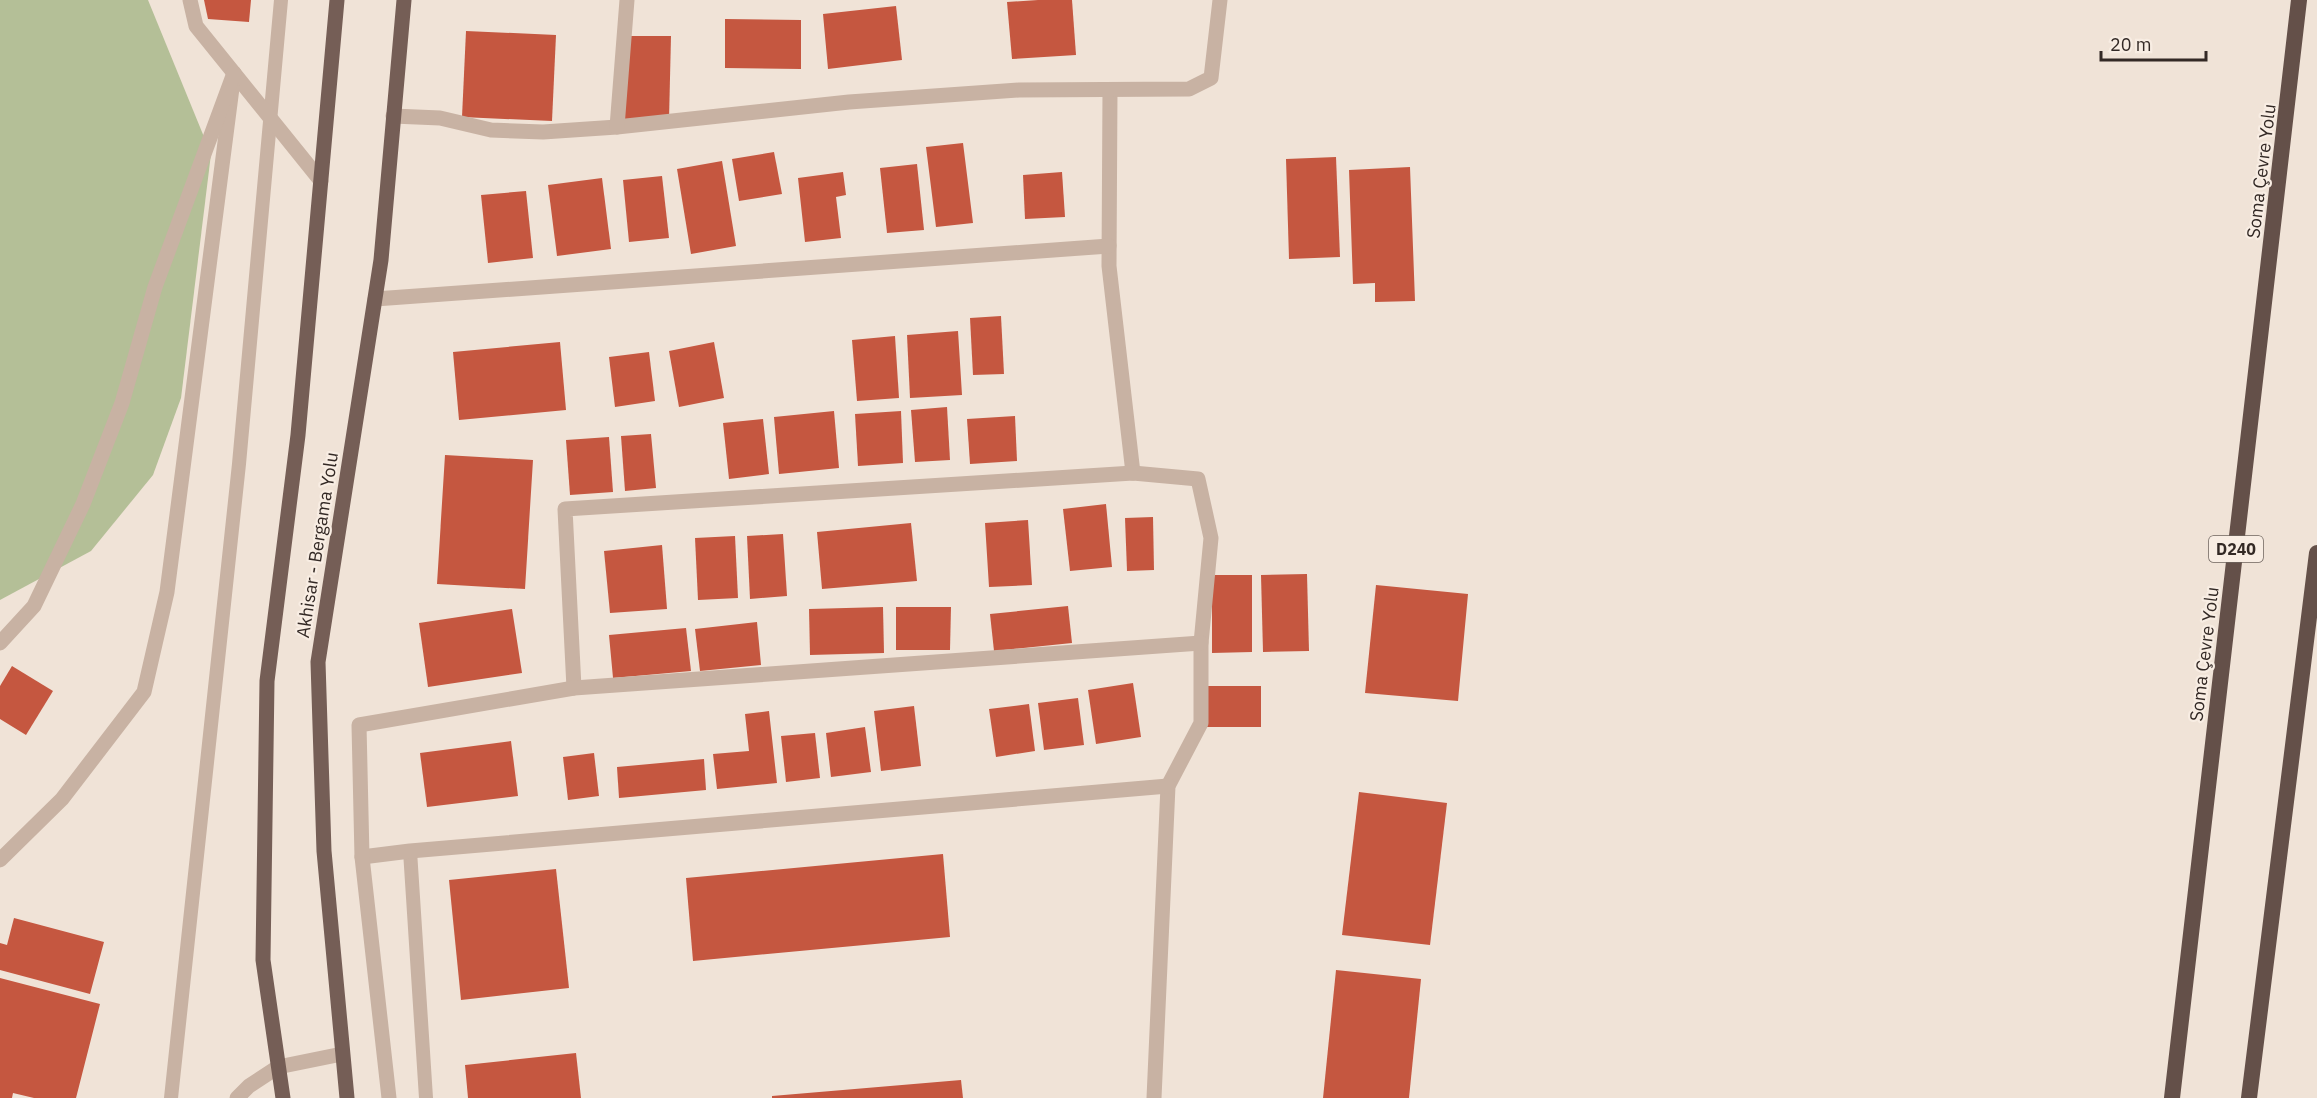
<svg xmlns="http://www.w3.org/2000/svg" width="2317" height="1098" viewBox="0 0 2317 1098" font-family="'IBM Plex Sans',sans-serif">
<rect width="100%" height="100%" fill="#f0e3d7"/>
<path fill="#b4bf97" d="M0 0H148L211 154 181 398 153 475 91 551 0 600Z"/>
<g fill="#c55740">
<path d="M204 0H251L249 22 208 19Z"/>
<path d="M1038 0H1072L1076 55 1012 59 1007 2Z"/>
<path d="M896 6 902 60 828 69 823 14Z"/>
<path d="M725 19 801 20V69L725 68Z"/>
<path d="M466 31 556 35 552 121 462 117Z"/>
<path d="M625 36H671L669 120 624 119Z"/>
<path d="M963 143 973 223 936 227 926 147Z"/>
<path d="M774 152 782 194 739 201 732 159Z"/>
<path d="M1336 157 1340 257 1289 259 1286 159Z"/>
<path d="M722 161 736 246 691 254 677 169Z"/>
<path d="M917 164 924 230 887 233 880 168Z"/>
<path d="M1410 167 1415 301 1375 302V283L1353 284 1349 170Z"/>
<path d="M843 172 846 195 836 197 841 238 805 242 798 178Z"/>
<path d="M1062 172 1065 217 1025 219 1023 175Z"/>
<path d="M662 176 669 238 629 242 623 180Z"/>
<path d="M602 178 611 249 557 256 548 185Z"/>
<path d="M526 191 533 258 488 263 481 195Z"/>
<path d="M1001 316 1004 374 973 375 970 318Z"/>
<path d="M958 331 962 395 910 398 907 335Z"/>
<path d="M895 336 899 398 857 401 852 340Z"/>
<path d="M560 342 566 410 459 420 453 352Z"/>
<path d="M714 342 724 398 679 407 669 351Z"/>
<path d="M649 352 655 401 615 407 609 357Z"/>
<path d="M947 407 950 460 915 462 911 410Z"/>
<path d="M834 411 839 468 779 474 774 417Z"/>
<path d="M901 411 903 463 858 466 855 414Z"/>
<path d="M1015 416 1017 461 970 464 967 419Z"/>
<path d="M763 419 769 474 729 479 723 423Z"/>
<path d="M651 434 656 488 625 491 621 436Z"/>
<path d="M609 437 613 492 570 495 566 440Z"/>
<path d="M445 455 533 460 525 589 437 584Z"/>
<path d="M1106 504 1112 567 1070 571 1063 509Z"/>
<path d="M1153 517 1154 570 1127 571 1125 518Z"/>
<path d="M1028 520 1032 585 989 587 985 523Z"/>
<path d="M911 523 917 581 822 589 817 532Z"/>
<path d="M783 534 787 596 750 599 747 536Z"/>
<path d="M735 536 738 598 698 600 695 538Z"/>
<path d="M662 545 667 609 610 613 604 551Z"/>
<path d="M1307 574 1309 651 1263 652 1261 575Z"/>
<path d="M1212 575H1252V652L1212 653Z"/>
<path d="M1376 585 1468 594 1458 701 1365 693Z"/>
<path d="M1068 606 1072 643 994 651 990 614Z"/>
<path d="M883 607 884 653 810 655 809 609Z"/>
<path d="M896 607H951L950 650H896Z"/>
<path d="M512 609 522 673 428 687 419 623Z"/>
<path d="M757 622 761 665 700 671 695 629Z"/>
<path d="M686 628 691 671 613 678 609 635Z"/>
<path d="M12 666 53 691 26 735 0 719V686Z"/>
<path d="M1133 683 1141 737 1096 744 1088 690Z"/>
<rect x="1205" y="686" width="56" height="41"/>
<path d="M1078 698 1084 745 1044 750 1038 703Z"/>
<path d="M1029 704 1035 751 996 757 989 709Z"/>
<path d="M914 706 921 766 881 771 874 711Z"/>
<path d="M769 711 777 783 717 789 713 754 749 751 745 714Z"/>
<path d="M865 727 871 772 831 777 826 733Z"/>
<path d="M815 733 820 778 786 782 781 736Z"/>
<path d="M511 741 518 796 427 807 420 753Z"/>
<path d="M594 753 599 796 568 800 563 757Z"/>
<path d="M704 759 706 790 619 798 617 767Z"/>
<path d="M1359 792 1447 803 1430 945 1342 935Z"/>
<path d="M943 854 950 937 693 961 686 878Z"/>
<path d="M556 869 569 988 461 1000 449 880Z"/>
<path d="M14 918 104 942 90 994 0 970V943L7 945Z"/>
<path d="M1336 970 1421 979 1409 1098H1323Z"/>
<path d="M0 978 100 1004 76 1098H34L13 1093 12 1098H0Z"/>
<path d="M576 1053 581 1098H468L465 1065Z"/>
<path d="M961 1080 963 1098H772V1096Z"/>
</g>
<g fill="none" stroke-linecap="round" stroke-linejoin="round">
<g stroke="#c8b2a3" stroke-width="14">
<path d="M410 851 426 1098"/>
<path d="M171 1098 239 464 281 0"/>
</g>
<g stroke="#c8b2a3" stroke-width="15">
<path d="M190 0 196 26 321 181"/>
<path d="M1110 90 1109 266 1133 473"/>
<path d="M393 116 440 118 491 130 543 132 617 127 849 102 1019 90 1189 89 1211 78 1220 0"/>
<path d="M617 127 627 0"/>
<path d="M375 299 1109 246"/>
<path d="M574 688 565 509 1133 473 1198 479 1211 538 1201 643V723L1168 786 1154 1098"/>
<path d="M362 857 410 851 1168 786"/>
<path d="M0 860 62 799 144 692 167 592 232 88"/>
<path d="M389 1098 362 857 359 725 574 688 1201 643"/>
</g>
<g stroke="#c8b2a3" stroke-width="15">
<path d="M0 643 34 606 83 504 122 403 155 287 234 73"/>
<path d="M237 1098 249 1086 278 1067 342 1054"/>
</g>
<g stroke="#755e56" stroke-width="15">
<path d="M283 1098 263 960 267 681 298 435 337 0"/>
<path d="M347 1098 324 851 318 662 381 260 404 0"/>
</g>
<g stroke="#645049" stroke-width="16">
<path d="M2172 1098 2299 0"/>
<path d="M2249 1098 2317 553"/>
</g>
</g>
<g text-anchor="middle" dominant-baseline="central" stroke-width="4.5" stroke-linejoin="round" paint-order="stroke">
<rect fill="#f8ede3" stroke="#6e645e" stroke-width="1.5" x="2209" y="536" width="54" height="26" rx="4.5"/>
<g font-size="16" font-weight="bold" fill="#332925">
<text x="2236" y="549">D240</text>
</g>
<g font-size="18" fill="#332925" stroke="#f8ede3">
<text transform="translate(2261 171) rotate(-83)">Soma Çevre Yolu</text>
<text transform="translate(317 545) rotate(-81)">Akhisar - Bergama Yolu</text>
<text transform="translate(2204 654) rotate(-83)">Soma Çevre Yolu</text>
</g>
</g>
<path d="M2101 51v9h105v-9" fill="none" stroke="#332925" stroke-width="3"/>
<text x="2110" y="51" font-size="18" fill="#332925" stroke="#f8ede3" stroke-width="4.5" paint-order="stroke">20 m</text>
</svg>
